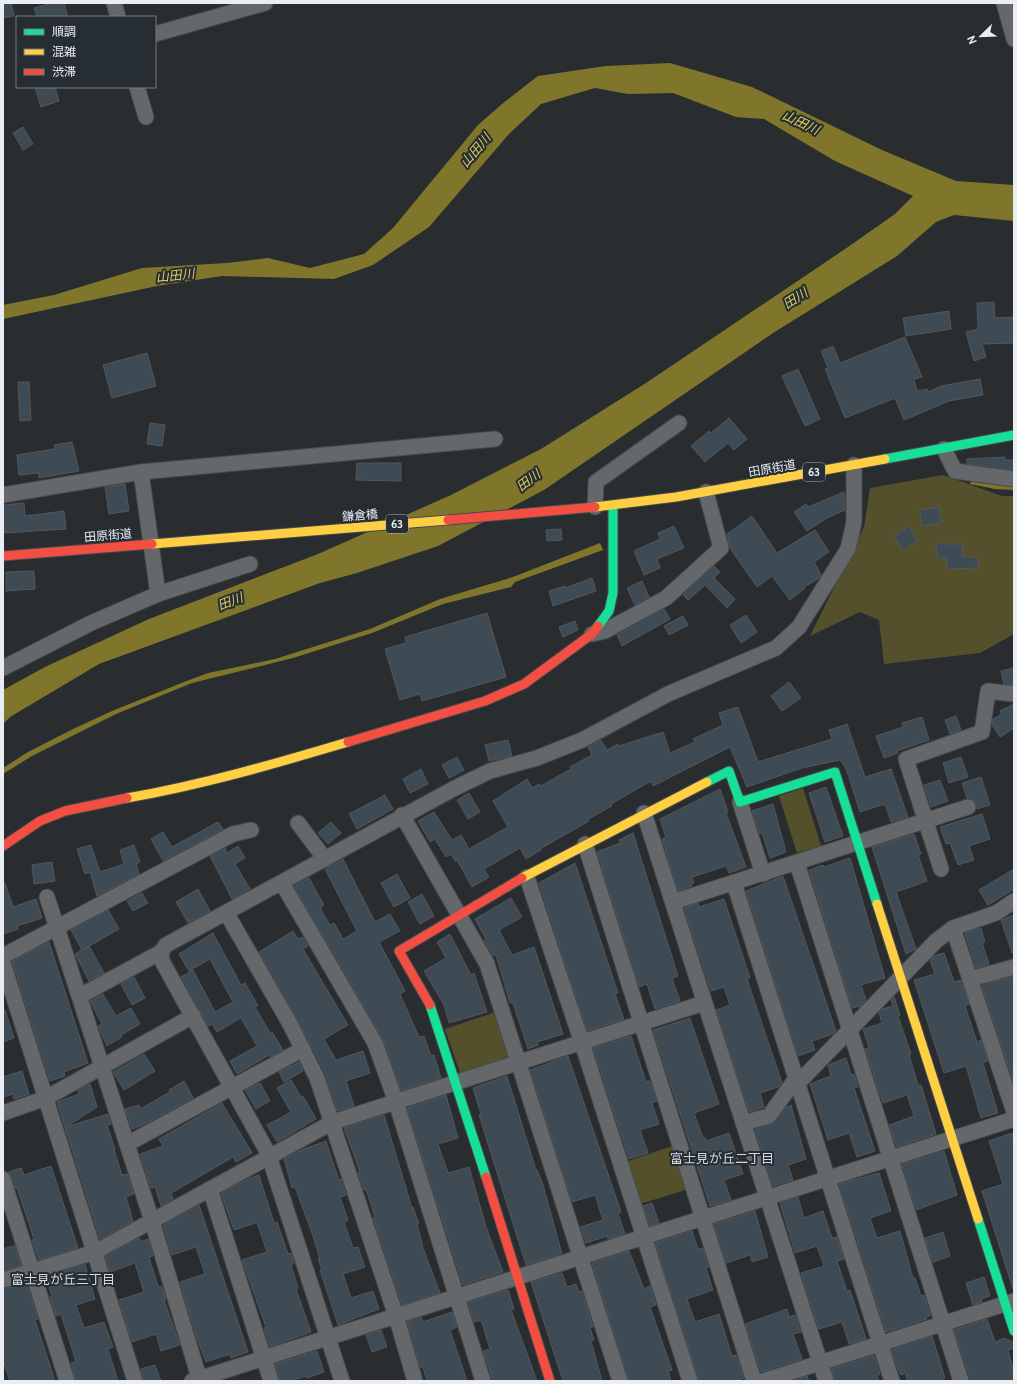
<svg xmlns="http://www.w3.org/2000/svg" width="1017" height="1384" viewBox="0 0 1017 1384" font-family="Cabin,'Noto Sans JP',sans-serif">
<rect width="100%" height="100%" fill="#292d30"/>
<g fill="#55502c">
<path d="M943 475 1002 496H1014V634L980 653 884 664 879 620 860 612 810 636 864 527 870 488Z"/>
<path d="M803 788 821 846 797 853 779 796Z"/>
<path d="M496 1012 510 1057 460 1073 445 1029Z"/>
<path d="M675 1145 689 1189 640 1204 626 1162Z"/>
</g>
<g fill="#7f762c">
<path d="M670 63 752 87 882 150 956 181 1014 185V221L954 215 936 222 897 256 773 333 544 490 438 546 357 573 320 583 99 664 10 717 3 724V690L45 667 149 619 318 554 451 495 541 449 646 383 848 247 895 214 913 196 835 161 764 119 736 117 673 93 628 94 595 88 541 104 509 134 429 227 373 265 334 279 222 276 157 286 3 319V305L54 295 142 268 227 263 268 258 310 268 364 254 393 228 478 125 502 104 538 76 606 66Z"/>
<path d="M971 481 1014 486V490L995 489 970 484Z"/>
<path d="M600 543 603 550 515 582 511 587 443 604 372 633 293 658 192 683 116 714 32 756 3 774V768L28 752 75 728 112 711 184 682 208 673 275 659 370 629 440 599 513 577Z"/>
</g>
<g fill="#3e4b55" stroke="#53575a">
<path d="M3 3H11L14 16 3 18Z"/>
<path d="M52 3H64L68 17H37L34 8Z"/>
<path d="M35 87H55L59 101 41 107Z"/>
<path d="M23 127 33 144 23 150 13 133Z"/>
<path d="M994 302 995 318 1014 317V343L982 344 986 357 974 361 966 332 978 329 977 303Z"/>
<path d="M949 311 951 329 906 336 903 318Z"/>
<path d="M905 337 922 377 914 379 917 391 927 389 928 392 941 386 980 379 983 395 949 401 904 420 895 398 845 418 825 369 828 368 821 351 833 346 840 363Z"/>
<path d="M147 353 156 386 112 398 103 365Z"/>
<path d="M798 369 820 419 805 426 782 376Z"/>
<path d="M18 382H29L31 420 20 421Z"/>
<path d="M729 418 747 439 734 450 728 443 705 462 691 446 709 431 711 433Z"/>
<path d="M150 423 165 425 162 446 147 444Z"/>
<path d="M72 442 79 471 39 478V473L19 475 17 455 55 449 54 445Z"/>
<path d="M1005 457V460H1014V470L967 464V459Z"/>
<path d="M357 463H401V481L356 480Z"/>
<path d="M125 484 129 511 109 514 105 487Z"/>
<path d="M844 492 845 510 827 518 807 531 794 512 806 504 808 507Z"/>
<path d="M24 503 25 516 64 511 66 529 4 533 3 505Z"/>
<path d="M939 507 941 523 922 526 920 510Z"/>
<path d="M752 516 777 553 815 530 829 552 814 562 821 575 818 579 804 587 805 588 790 600 772 576 757 587 730 548 727 534Z"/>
<path d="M674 526 684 548 657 559 660 568 644 575 634 551 660 539 658 533Z"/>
<path d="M909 526 918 541 903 550 894 536Z"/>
<path d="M561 529 562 540 547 541 546 530Z"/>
<path d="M936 544H962V557H978V568L947 569V558H937Z"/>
<path d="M714 566 720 572 714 578 735 599 727 608 705 585 688 600 683 595Z"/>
<path d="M34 571 35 589 6 591V572Z"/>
<path d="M592 578 596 591 553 606 549 591 565 586V588Z"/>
<path d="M642 581 649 597 635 605 627 588Z"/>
<path d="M664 609 670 619 622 646 617 635Z"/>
<path d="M487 613 506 677 422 701 420 694 400 700 385 649 406 643 405 637Z"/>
<path d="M746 615 757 632 741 643 730 625Z"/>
<path d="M683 616 688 625 669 635 664 626Z"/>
<path d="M575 621 578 630 563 637 559 627Z"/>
<path d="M1014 668V685L1004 684 1001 671Z"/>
<path d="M789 682 801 698 782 711 771 696Z"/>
<path d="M1014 704V728L1000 737 992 725 993 719 1002 714 1000 711Z"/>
<path d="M738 707 758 762 832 739 829 730 847 724 865 777 891 769 908 817 891 822 885 804 860 812 846 768 840 760 802 768 747 787 730 747 653 786 651 781 611 804 612 806 588 819 589 821 540 849 541 850 526 859 520 848 484 869 489 877 472 887 457 860 455 861 451 854 446 857 435 839 430 842 418 821 434 812 452 840 461 835 469 849 508 827 493 801 527 779 532 788 540 784 541 786 571 769 570 767 592 755 588 747 601 740 607 750 618 744 619 746 663 732 670 753 695 742 693 739 723 725 719 713Z"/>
<path d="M956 716 961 730 950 734 945 720Z"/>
<path d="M922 717 929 740 897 751 898 753 884 758 876 736 903 727 902 723Z"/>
<path d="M508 740 512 756 489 761 485 745Z"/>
<path d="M457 757 464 770 449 778 442 765Z"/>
<path d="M961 757 968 777 949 783 943 763Z"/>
<path d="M421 769 428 784 410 793 403 779Z"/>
<path d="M981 777 990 805 977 809 974 801 967 798 962 783Z"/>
<path d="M940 780 948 801 931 807 924 785Z"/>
<path d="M826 787 843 836 825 842 809 793Z"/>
<path d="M720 789 728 812 726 813 746 867 729 873 726 866 692 877 694 883 691 884 692 886 678 891 662 839 666 838 660 819Z"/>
<path d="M469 793 480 812 468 819 457 800Z"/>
<path d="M385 795 393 809 357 829 349 814Z"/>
<path d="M773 804 786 852 770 858 762 833 760 834 752 811Z"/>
<path d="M982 814 990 839 969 846 974 860 958 865 950 843 946 844 940 827Z"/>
<path d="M218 822 223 829 163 861 151 839 163 832 172 847Z"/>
<path d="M331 822 341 833 328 844 318 833Z"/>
<path d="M633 833 678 976 672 978 680 1001 655 1009 647 984 639 987 597 852 620 843 619 840Z"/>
<path d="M914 834 921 854 918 855 927 881 896 892 916 949 906 954 872 847Z"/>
<path d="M91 845 100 872 124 864 120 850 134 845 140 862 136 864 139 874 97 896 90 872 85 874 77 849Z"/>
<path d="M238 846 245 858 235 864 250 889 232 899 210 856 225 848 227 853Z"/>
<path d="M850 858 885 978 861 985 866 1000 861 1006 852 1008 809 870 823 865 824 867Z"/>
<path d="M343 859 375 922 390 914 400 931 379 942 405 991 400 994 419 1037 424 1036 431 1056 434 1055 441 1078 401 1091 383 1039 294 886 309 878 324 905 320 908 330 925 334 923 343 939 357 931 325 869Z"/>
<path d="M52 862 55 881 34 884 32 865Z"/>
<path d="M575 863 618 993 615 994 624 1019 587 1031 539 883Z"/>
<path d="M1014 869V889L988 905 979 890Z"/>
<path d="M397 874 410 898 394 907 381 883Z"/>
<path d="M783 876 836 1031 833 1034 812 1041 815 1050 798 1056 746 891Z"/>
<path d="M3 883H5L13 907 36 899 42 918 17 926 18 929 3 934Z"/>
<path d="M198 889 210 911 188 923 176 902Z"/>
<path d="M142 893 148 903 133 911 127 901Z"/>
<path d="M422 894 434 916 420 924 408 902Z"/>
<path d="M511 898 522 917 499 930 512 955 534 947 563 1034 537 1042 538 1045 528 1049 513 1003H510L496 955 493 956 484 940 486 939 475 919Z"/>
<path d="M724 899 750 978 747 979 782 1083 778 1087 760 1093 764 1107 749 1112 716 1010 730 1005 724 987 711 991 684 908 698 903 699 907Z"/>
<path d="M108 910 119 929 82 950 71 930Z"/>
<path d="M1014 915V953H1012L1001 920Z"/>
<path d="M981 928 985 942 982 943 989 964 976 968 965 933Z"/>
<path d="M293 931 298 939 303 937 308 946 303 949 348 1025 324 1039 336 1060 363 1051 370 1073 346 1081 354 1106 337 1111 326 1075 311 1045 259 952Z"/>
<path d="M213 933 241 985 245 983 258 1006 255 1007 270 1033 272 1032 283 1050 270 1057 269 1055 237 1074 230 1061 257 1046 241 1018 217 1032 212 1024 208 1026 181 977 193 970 215 1012 233 1002 210 959 189 971 179 954Z"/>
<path d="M450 934 471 975 474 973 487 1012 449 1023 444 1005 424 971 446 958 437 942Z"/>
<path d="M49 942 88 1063 64 1072 65 1076 50 1081 12 961Z"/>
<path d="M89 946 104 973 89 981 75 954Z"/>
<path d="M944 953 954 982 961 980 969 1004 965 1006 977 1042 981 1040 988 1061 983 1063 998 1113 981 1118 966 1066 944 1073 914 980 935 974 930 960 934 956Z"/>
<path d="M1014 976V1083L981 985Z"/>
<path d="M134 977 145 998 132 1005 121 984Z"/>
<path d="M103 994 116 1016 131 1008 140 1024 121 1035 122 1037 107 1046 98 1026 102 1024 90 1001Z"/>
<path d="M894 997 900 1015 898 1016 911 1054 909 1055 918 1085H921L936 1134 897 1147 889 1125 914 1116 907 1095 883 1103 865 1049 869 1048 863 1029 882 1023 879 1013 882 1009 893 1006 891 1000Z"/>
<path d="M5 1010 14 1038 3 1042V1011Z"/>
<path d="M690 1018 719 1104 694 1113 703 1138H705L706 1141 729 1133 743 1174 724 1180 731 1200 710 1206 653 1030Z"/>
<path d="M631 1036 646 1082 650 1081 657 1101 652 1103 659 1124 640 1130 648 1153 629 1159 593 1048Z"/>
<path d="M144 1054 155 1071 124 1090 113 1072Z"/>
<path d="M568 1056 621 1212 618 1213 625 1234 608 1239 607 1236 586 1243 580 1227 603 1220 595 1195 572 1202 530 1070Z"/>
<path d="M846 1058 851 1075 854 1074 858 1087 854 1088 875 1151 857 1157 849 1133 828 1140 810 1084 831 1076 828 1065Z"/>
<path d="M299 1062 303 1071 284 1082 279 1072Z"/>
<path d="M22 1071 29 1094 14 1099 13 1094 3 1097V1077Z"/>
<path d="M507 1076 536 1170H537L543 1185 562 1254 526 1265 479 1115 481 1114 473 1088Z"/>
<path d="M291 1080 301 1097 303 1096 316 1119 277 1142 267 1125 291 1112 277 1088Z"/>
<path d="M184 1081 193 1098 143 1125 132 1129 125 1109 139 1105 140 1109 170 1092 169 1090Z"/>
<path d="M260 1083 270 1101 256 1109 245 1090Z"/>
<path d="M90 1084 97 1107 66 1127 108 1114 111 1124 107 1125 115 1149 114 1150 122 1175 127 1174 134 1194 126 1197 133 1221 100 1239 57 1102 79 1094 78 1090Z"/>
<path d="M446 1095 458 1138 438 1144 448 1173 469 1167 486 1227 503 1272 463 1285 407 1108Z"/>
<path d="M222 1103 252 1153 236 1162 233 1157 199 1177 171 1193 173 1199 161 1206 155 1187 151 1188 140 1154 163 1146 159 1139Z"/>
<path d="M791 1105 806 1159 788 1165 793 1180 773 1186 755 1129 772 1124 787 1107Z"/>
<path d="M384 1115 412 1208 413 1207 419 1224H417L423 1248 440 1293 402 1305 373 1218 375 1217 366 1189 364 1190 358 1173 360 1172 344 1128Z"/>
<path d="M1012 1133 1014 1141V1292L982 1191 1003 1184 989 1141Z"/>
<path d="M326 1141 339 1180 341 1179 346 1195 340 1197 348 1220 344 1222 353 1248 358 1247 365 1267 343 1274 351 1298 373 1291 379 1309 338 1325 320 1270H322L318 1259H320L312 1233 295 1187 292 1188 284 1159 301 1150Z"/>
<path d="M944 1151 957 1195 916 1210 902 1164Z"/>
<path d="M51 1166 78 1248 39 1260 32 1240 34 1239 17 1188H15L9 1172 21 1168 24 1175Z"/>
<path d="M879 1173 891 1211 870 1218 877 1238 900 1231 913 1278H915L921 1296 924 1295 931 1315 926 1317 927 1319 886 1332 839 1184Z"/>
<path d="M259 1175 274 1223 277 1222 288 1254 291 1253 294 1263 291 1265 298 1288 296 1289 311 1332 270 1347 264 1328 266 1327 242 1260 267 1252 258 1225 256 1223 234 1230 221 1193 248 1179Z"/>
<path d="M798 1197 804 1218 823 1211 832 1238 837 1237 844 1259 837 1261 847 1291 850 1290 866 1339 849 1344 842 1322 819 1329 801 1273 824 1266 817 1246 795 1253 780 1203Z"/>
<path d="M652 1203 659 1223 650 1226 643 1206Z"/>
<path d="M199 1205 248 1352 231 1358 230 1354 206 1362 197 1339 180 1282 205 1274 196 1247 172 1255 163 1225Z"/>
<path d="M755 1211 768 1257 752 1262 750 1255 726 1263 714 1224Z"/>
<path d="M692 1231 698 1249 703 1248 709 1267 706 1268 713 1290 687 1299 695 1322 719 1314 732 1356 736 1355 744 1378 734 1381H699L655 1243Z"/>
<path d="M943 1232 950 1256 933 1262 925 1238Z"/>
<path d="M139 1238 140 1242 148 1239 153 1256 149 1257 158 1286 162 1287 166 1299 164 1300 180 1345 161 1351 156 1334 132 1342 119 1300 144 1292 135 1263 110 1272 105 1257Z"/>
<path d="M13 1246H15L21 1265 3 1271V1249Z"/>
<path d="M629 1251 644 1289 650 1286 656 1305 650 1307 672 1370 668 1371 671 1381H629L592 1263Z"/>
<path d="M85 1264 95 1299 76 1305 84 1328 104 1322 113 1347 108 1349 118 1381H76L71 1363 76 1362 61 1314 56 1316 50 1297 52 1296 45 1277Z"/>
<path d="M562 1273 567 1287 576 1284 579 1292 582 1291 593 1327 590 1328 594 1340 591 1341 602 1381H563L531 1282Z"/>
<path d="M984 1277 990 1296 981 1299 982 1302 973 1305 966 1283Z"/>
<path d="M26 1282 38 1319 35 1320 55 1381H10L3 1360V1289Z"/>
<path d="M508 1290 514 1309 511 1310 537 1381H493L483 1351 490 1349 481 1320 474 1322 468 1302Z"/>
<path d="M787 1309 789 1317 795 1315 801 1332 793 1334 802 1359 761 1372 745 1324Z"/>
<path d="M452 1312 457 1327 450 1330 467 1381H427L423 1367H420L407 1322 421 1317 423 1322Z"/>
<path d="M987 1319 995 1342 1005 1338 1014 1343V1349L1008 1350 1014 1373V1381H971L954 1330Z"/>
<path d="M381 1330 387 1347 372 1352 366 1335Z"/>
<path d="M932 1336 945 1378 937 1381H908L905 1373 901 1375 898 1369 891 1350Z"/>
<path d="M317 1351 324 1372 307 1378 306 1376 290 1381H280L275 1364Z"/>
<path d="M874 1355 880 1374 877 1376 879 1381H835L831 1369Z"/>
<path d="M155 1365 161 1381H144L141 1369Z"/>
<path d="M807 1376 809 1381H793Z"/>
</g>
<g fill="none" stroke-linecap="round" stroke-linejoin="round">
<g stroke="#46494c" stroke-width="17">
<g id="street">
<path d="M114 3 118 17"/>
<path d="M1004 3 1014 39"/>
<path d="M155 34 265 3"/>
<path d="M137 87 146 117"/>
<path d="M944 449 955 471 1014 479"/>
<path d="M141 472 158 594"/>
<path d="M3 495 141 472 495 439"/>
<path d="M595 507 596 482 679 423"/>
<path d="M592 634 605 631 666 598 721 548 706 492"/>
<path d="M3 668 91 623 158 594 250 564"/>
<path d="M740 802 763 874"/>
<path d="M644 813 826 1381"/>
<path d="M402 815 487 964 620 1381"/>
<path d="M298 823 325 859"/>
<path d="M585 844 754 1381"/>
<path d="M797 863 961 1381"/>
<path d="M941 869 906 759 982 732 988 691 1014 694"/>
<path d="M527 877 582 1043 690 1381"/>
<path d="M282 883 375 1043 396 1102 483 1381"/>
<path d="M734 883C788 1049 838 1215 892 1381"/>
<path d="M47 897 152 1221 200 1381"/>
<path d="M673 902 968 807"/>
<path d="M227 914 290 1024 317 1078 396 1316 415 1381"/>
<path d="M953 928 1014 1112"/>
<path d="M3 956 233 834 251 830"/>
<path d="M3 963 135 1381"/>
<path d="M970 979 1014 967"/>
<path d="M80 996 161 952"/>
<path d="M798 1083 936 941 953 928 996 913 1014 901"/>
<path d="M3 1113 46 1098 193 1016"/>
<path d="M743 1123 769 1116 797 1077"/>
<path d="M127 1144 303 1049"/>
<path d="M3 1179 67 1381"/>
<path d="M210 1189 271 1381"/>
<path d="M3 1280 95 1252 333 1122 704 1003"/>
<path d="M192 1381 1014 1119"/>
<path d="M342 1381 268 1153 162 961 161 952 166 945 455 788 490 771 537 758 582 740 668 694 776 648 799 627 848 549 854 522V465"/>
<path d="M763 1381 1014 1301"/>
</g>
</g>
<g stroke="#46494c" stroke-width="11">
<g id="fast">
<path d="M885 459 1014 435"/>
<path d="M598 626 609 611 613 593V506"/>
<path d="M707 782 729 771 740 802 835 772 877 904"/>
<path d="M430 1005 486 1177"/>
<path d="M978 1219 1014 1331"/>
</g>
</g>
<g stroke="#46494c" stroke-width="11">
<g id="slow">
<path d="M595 507 676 497 885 459"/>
<path d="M152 544 448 520"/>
<path d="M127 798C202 785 274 764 348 742"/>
<path d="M522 878 707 782"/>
<path d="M877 904 978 1219"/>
</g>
</g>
<g stroke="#46494c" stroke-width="11">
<g id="jam">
<path d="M448 520 595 507"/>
<path d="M3 556 152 544"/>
<path d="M348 742 485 701 524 684 592 634 598 626"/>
<path d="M3 846 40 821 65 811 127 798"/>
<path d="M430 1005 399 951 522 878"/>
<path d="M486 1177 550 1381"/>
</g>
</g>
<use href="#street" stroke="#64686b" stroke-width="15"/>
<use href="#fast" stroke="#16e098" stroke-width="9"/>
<use href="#slow" stroke="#ffcf43" stroke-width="9"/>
<use href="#jam" stroke="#f24e42" stroke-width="9"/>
</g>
<g text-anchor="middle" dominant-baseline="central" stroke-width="4" stroke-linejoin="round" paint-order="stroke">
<g fill="#262d33" stroke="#afb4b9" stroke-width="1">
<rect x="803" y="463" width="22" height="18" rx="3"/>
<rect x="386" y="515" width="22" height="18" rx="3"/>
</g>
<g font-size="11" font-weight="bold" fill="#eaeef3">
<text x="814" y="472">63</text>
<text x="397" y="524">63</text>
</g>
<g font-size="12" fill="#eaeef3" stroke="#262d33">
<text transform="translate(772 468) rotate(-10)">田原街道</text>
<text transform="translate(360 515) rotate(-5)">鎌倉橋</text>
<text transform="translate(108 535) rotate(-5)">田原街道</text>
</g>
<g font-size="13" font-style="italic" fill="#dbcd5f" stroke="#262d33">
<text transform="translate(801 122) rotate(25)">山田川</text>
<text transform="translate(475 150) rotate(-50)">山田川</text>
<text transform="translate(175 275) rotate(-6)">山田川</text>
<text transform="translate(795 298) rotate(-33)">田川</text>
<text transform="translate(528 480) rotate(-37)">田川</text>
<text transform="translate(230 601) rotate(-21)">田川</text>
</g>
<g font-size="13" fill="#d1d9e2" stroke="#262d33">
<text x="722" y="1158">富士見が丘二丁目</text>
<text x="63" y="1279">富士見が丘三丁目</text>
</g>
</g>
<rect width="1017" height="1384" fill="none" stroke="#eaeef3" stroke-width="8"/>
<rect x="16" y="16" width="140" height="72" fill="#262d33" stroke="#747a80"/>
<rect x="24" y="29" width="20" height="6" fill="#16e098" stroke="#747a80"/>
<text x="52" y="36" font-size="12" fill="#eaeef3">順調</text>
<rect x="24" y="49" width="20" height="6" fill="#ffcf43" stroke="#747a80"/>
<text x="52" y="56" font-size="12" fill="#eaeef3">混雑</text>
<rect x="24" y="69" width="20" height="6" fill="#f24e42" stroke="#747a80"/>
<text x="52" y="76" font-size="12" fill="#eaeef3">渋滞</text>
<g transform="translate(981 36) rotate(247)" stroke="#262d33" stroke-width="3" paint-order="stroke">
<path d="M0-3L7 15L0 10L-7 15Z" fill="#eaeef3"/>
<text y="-6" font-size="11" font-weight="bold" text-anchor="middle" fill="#eaeef3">N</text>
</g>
</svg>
